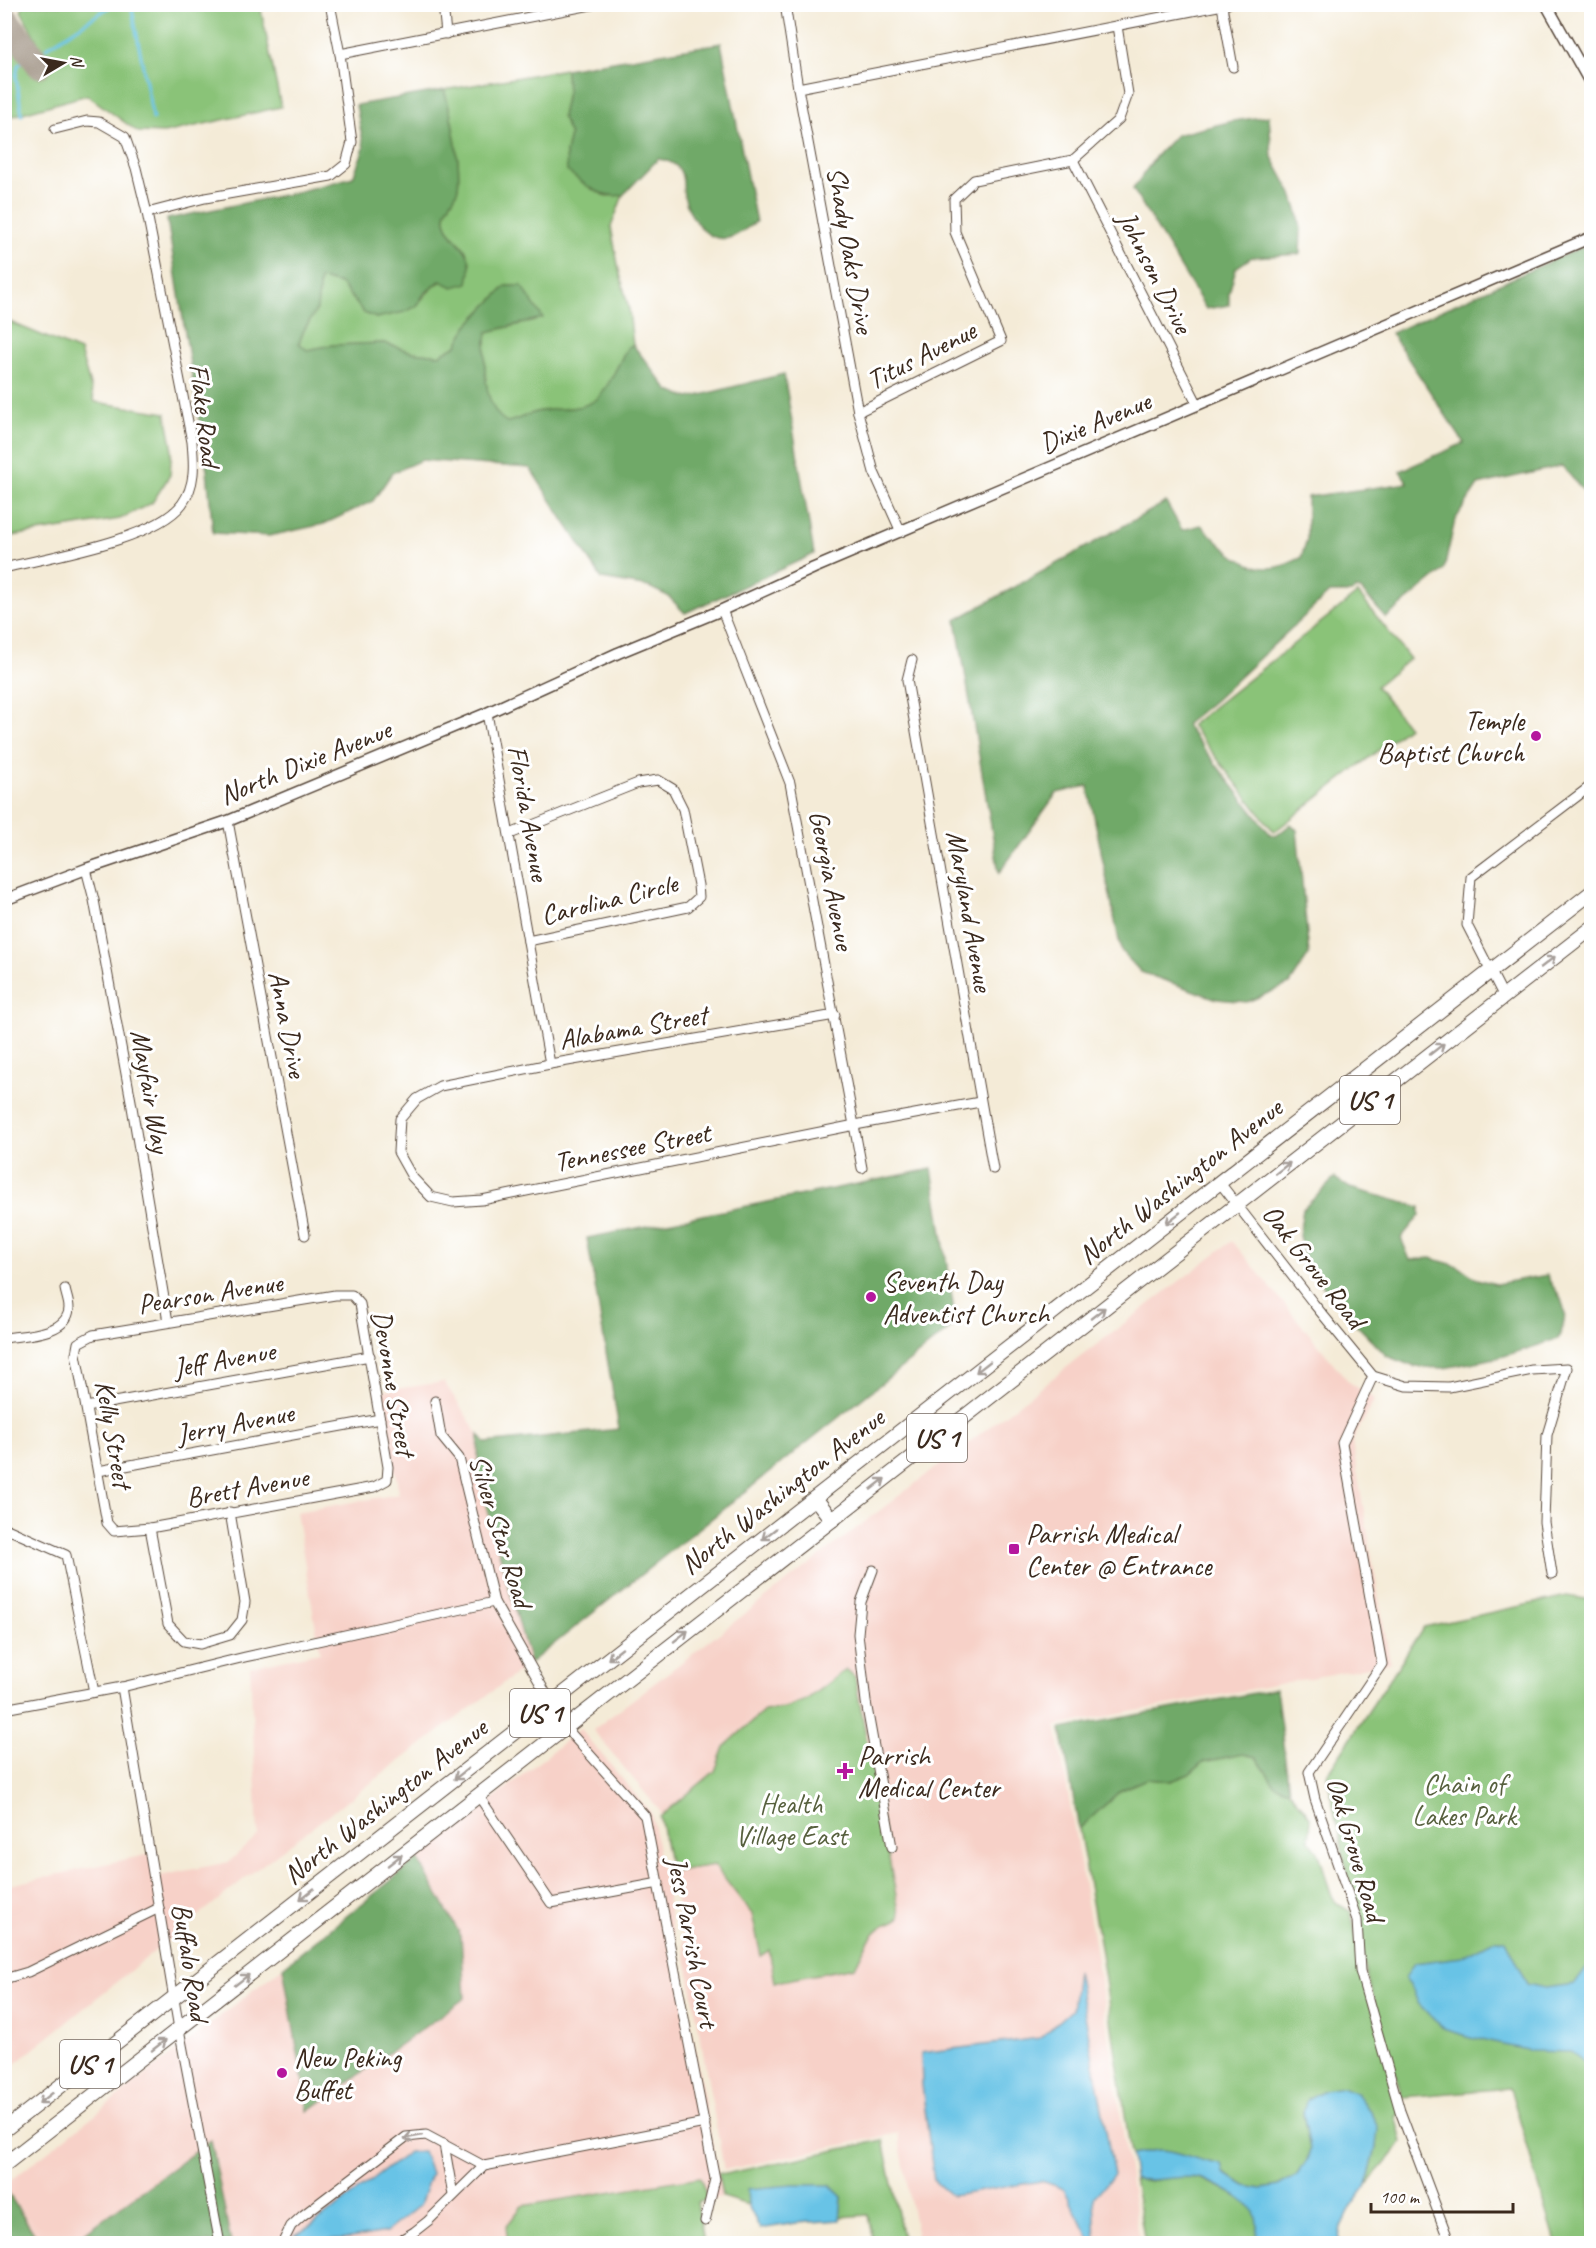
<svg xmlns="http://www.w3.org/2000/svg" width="1596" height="2248" viewBox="0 0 1596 2248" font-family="Caveat,sans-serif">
<rect width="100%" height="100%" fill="#fff"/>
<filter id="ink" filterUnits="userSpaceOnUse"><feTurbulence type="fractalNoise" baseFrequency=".0167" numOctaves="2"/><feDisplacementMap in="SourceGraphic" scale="12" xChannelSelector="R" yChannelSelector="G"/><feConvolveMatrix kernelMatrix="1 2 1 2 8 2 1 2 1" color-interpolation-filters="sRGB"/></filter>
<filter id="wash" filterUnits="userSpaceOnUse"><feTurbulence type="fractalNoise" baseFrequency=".008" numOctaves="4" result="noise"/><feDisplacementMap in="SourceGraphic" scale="24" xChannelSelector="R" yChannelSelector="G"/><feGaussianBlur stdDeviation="1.35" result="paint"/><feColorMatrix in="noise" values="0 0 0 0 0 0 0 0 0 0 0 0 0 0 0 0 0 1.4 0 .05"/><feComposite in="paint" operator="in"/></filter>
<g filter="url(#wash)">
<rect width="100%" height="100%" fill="#f4ebd7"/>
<g fill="#f7d1c8" fill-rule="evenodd">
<path d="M1232 1241 1349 1382 1375 1399 1352 1442 1390 1663 1056 1726 1096 1954 1140 2243H918L898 2133 724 2170 660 1811 593 1730Z"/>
<path d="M444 1382 479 1435 477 1473 530 1663 249 1875 5 2072V1886L155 1853V1877L229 1862 258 1835 250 1667 320 1652 296 1512 399 1494 382 1391Z"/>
<path d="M580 1729 651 1813 722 2197 708 2200 700 2177 506 2227 508 2243H231L211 2140 71 2243 40 2244 5 2185 283 1967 308 2111 465 1998 461 1936 418 1859ZM311 2226 351 2238 300 2242 296 2235Z"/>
</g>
<g fill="#8ac378" stroke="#62764b" stroke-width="1.5">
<path d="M24 5H260L281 107 164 133 138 132 87 95 5 118V31L11 34 34 71 48 61 21 11Z"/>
<path d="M566 69 567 92 562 117 570 135 566 153 567 163 588 187 606 196 623 195 611 227 619 270 629 310 633 345 628 347C619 361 609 390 597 399 580 412 553 407 533 413 524 416 517 420 507 423 481 408 483 357 487 332L535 321 521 286H506L468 325 457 345 439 355 412 352 384 343 333 345 307 350 299 343 304 330 317 309 319 278 341 284 364 313 376 318 417 306C430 285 450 276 470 264 469 260 468 255 466 251 460 240 448 235 445 221 443 209 454 201 457 191 463 171 451 111 444 90Z"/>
<path d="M5 320 80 351 95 402 166 413 172 445 170 475 152 503 120 519 5 537Z"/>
<path d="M1358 593 1410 659 1376 686 1408 727 1274 832 1191 725Z"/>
<path d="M1567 1596 1591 1600V2243H1556L1510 2088 1402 2097 1367 1975 1327 1774 1424 1627Z"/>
<path d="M846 1669 855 1677 900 1917C895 1923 889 1922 883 1926 869 1934 862 1954 855 1967L775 1982 769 1950 761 1956 752 1914 714 1865 671 1872 660 1817 715 1771 724 1747 764 1711 785 1708 806 1700Z"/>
<path d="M1243 1754 1256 1757 1275 1785 1289 1790 1311 1818 1309 1841C1325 1852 1323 1884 1335 1901 1339 1905 1346 1909 1351 1912L1363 1976 1402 2113 1395 2116 1402 2142C1392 2158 1378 2170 1367 2185L1376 2146 1303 2112 1310 2150 1307 2161 1296 2176 1278 2186 1262 2189 1245 2186 1224 2173 1222 2164C1201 2164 1181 2150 1160 2150 1151 2150 1140 2154 1131 2155L1101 1953 1079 1829 1121 1790 1146 1779 1171 1781 1189 1774 1203 1762Z"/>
<path d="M883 2140 904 2243H873L868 2215 840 2217 842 2197 748 2189V2205L722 2197 718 2173 725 2174Z"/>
<path d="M700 2177 708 2200 697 2202 704 2243H508L506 2227 522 2206Z"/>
<path d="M1174 2177C1183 2177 1193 2176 1202 2179 1215 2184 1246 2199 1254 2211 1259 2220 1257 2234 1255 2243H1145L1134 2178 1150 2181Z"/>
</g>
<g fill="#6fa968" stroke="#556a43" stroke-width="1.5">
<path d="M721 43 756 222C749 226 743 232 736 235 709 249 690 218 684 196 682 187 685 177 679 169 674 162 666 160 658 159L623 195C600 199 584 184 567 171L566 153 570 135 562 117 567 92 566 69Z"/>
<path d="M444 90C451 111 463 171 457 191 453 202 443 209 445 221 449 239 469 246 470 264 471 270 469 277 468 283L453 287 440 281 424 294 417 306 405 312 376 318 364 313 341 284 320 279 317 309 304 330 299 343 307 350 333 345 384 343 412 352 439 355 457 345 468 325 506 286H522L543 318 487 332C483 357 482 409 507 422 517 420 524 416 533 413 553 407 580 412 597 399 607 391 620 360 628 347L633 345 669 391 689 398 784 374 814 554 685 613 668 596 649 587 602 579 530 468 421 460 392 473 373 501 324 524 269 536 213 533 207 471 167 219 293 193 353 177 364 148 356 105Z"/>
<path d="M1269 116 1272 157 1292 194 1298 213 1301 229 1300 254 1252 257 1236 268 1229 293V305L1206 309 1133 189 1156 156 1176 135 1233 121Z"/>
<path d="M1591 243V500L1562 466 1478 485 1455 520 1444 570 1386 618 1361 590 1356 589 1351 593H1329L1215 700 1187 723V727L1270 834 1276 836 1291 824 1297 830 1309 954 1290 984 1247 1002 1217 999 1141 972 1121 951 1088 786 1057 793 999 873 956 620 1166 502 1182 530 1201 525C1220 545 1247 574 1278 567 1286 565 1293 561 1301 558L1307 539V497L1408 483 1400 471 1464 443 1391 333Z"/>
<path d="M932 1169 956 1324 530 1663 477 1473 479 1435 485 1443 619 1429 587 1238Z"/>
<path d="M1335 1178 1350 1188 1420 1207V1215L1401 1238 1410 1260 1430 1258 1458 1266 1477 1279 1496 1284 1547 1275C1549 1282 1553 1286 1557 1292 1568 1310 1566 1321 1558 1339L1501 1357 1444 1368 1415 1367 1387 1356 1350 1318 1307 1267 1299 1236 1303 1209Z"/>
<path d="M1276 1689 1289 1790 1275 1785 1256 1757 1243 1754 1203 1762 1189 1774 1171 1781 1146 1779 1121 1790 1079 1829 1061 1729Z"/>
<path d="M418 1859 461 1936 465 1998 308 2111 283 1967Z"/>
<path d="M211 2140 231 2243H71Z"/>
<path d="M4 2188H5L40 2243H5Z"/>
</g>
<g fill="#68c3e6" stroke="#527682" stroke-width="1.5">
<path d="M1494 1940H1505L1527 1984 1545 1988 1575 1984 1591 1962V2067L1571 2052 1532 2051 1489 2042 1443 2029 1418 2003 1412 1988 1405 1979 1414 1963 1462 1957Z"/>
<path d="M1077 1971 1114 2175 1094 2197 1096 2243H1092L1064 2189 1041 2181 952 2196 934 2181 922 2085 921 2053 1040 2038 1072 2010Z"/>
<path d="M1343 2087 1357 2093 1370 2111 1378 2128 1376 2146 1367 2185 1350 2208 1341 2227 1338 2243H1255C1257 2234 1259 2221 1254 2212 1247 2200 1212 2181 1199 2178 1177 2174 1155 2184 1134 2178L1131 2155C1140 2154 1151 2150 1160 2150 1182 2150 1201 2164 1222 2164L1224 2173 1245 2186 1262 2189 1278 2186 1296 2176 1307 2161 1310 2150 1303 2112 1307 2099 1324 2090Z"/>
<path d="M409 2152H423L431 2173 420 2205 386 2232 351 2238 300 2242 295 2235 311 2226Z"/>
<path d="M793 2185H830L842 2197 840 2220 796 2223 760 2229 748 2205 747 2189Z"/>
</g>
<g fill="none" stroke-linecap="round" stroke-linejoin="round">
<g stroke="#68c3e6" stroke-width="3">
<path d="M131 4 153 119"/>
<path d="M46 48 114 4"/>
<path d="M22 115 16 77 18 65 24 62"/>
</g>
<path stroke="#988a7a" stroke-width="26" d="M4 16 39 65"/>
</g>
</g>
<g filter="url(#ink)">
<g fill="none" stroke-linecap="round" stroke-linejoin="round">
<g stroke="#57473a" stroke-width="11">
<g id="minor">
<path d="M443 4 446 34"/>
<path d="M785 4 798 88 858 412 874 472 901 532"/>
<path d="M1222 6 1233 67"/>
<path d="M340 54 596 4"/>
<path d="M798 88 1228 4"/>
<path d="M1073 160 1197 403"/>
<path d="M147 213 205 198 331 176 346 164 352 142 340 54 330 4"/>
<path d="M858 412 1001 341 955 232 954 199 974 180 1073 160 1119 119 1128 94 1117 26"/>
<path d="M4 568C48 557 155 540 182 504 196 485 194 464 192 442L147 213 136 168 125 137 99 122 87 121 55 129"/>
<path d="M722 610 790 783 862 1168"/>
<path d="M912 660 907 680 993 1169"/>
<path d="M487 713 550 1064"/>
<path d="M228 821 305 1235"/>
<path d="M510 834 638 783 658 780 673 789 683 809 698 885 699 897 688 907 528 941"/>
<path d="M86 869 94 900 131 1101 168 1322"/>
<path d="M1504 997 1467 925 1471 877 1592 785"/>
<path d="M835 1015 550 1064 440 1086 417 1099 400 1119 398 1152 412 1177 431 1197 453 1202 482 1200 855 1125 980 1102"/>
<path d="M1220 1183 1314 1304 1373 1376 1406 1386 1449 1387 1532 1370 1567 1368 1547 1435 1544 1522 1552 1574"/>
<path d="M335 1295H352L360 1304 388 1467 387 1480 374 1487 150 1528 114 1531 107 1523 76 1354 78 1343 93 1335Z"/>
<path d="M4 1338C24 1335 68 1335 69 1308 69 1302 66 1295 65 1289"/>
<path d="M1373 1376 1342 1443 1382 1664 1309 1772 1315 1799 1357 1920 1360 1971 1400 2111 1450 2244"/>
<path d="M435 1401 441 1436 459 1458 494 1602 565 1727 645 1816 715 2179 705 2221"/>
<path d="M86 1407 370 1356"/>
<path d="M98 1471 380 1419"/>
<path d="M5 1528 66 1555 94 1692"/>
<path d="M150 1528 168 1624 184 1641 200 1644 230 1635 242 1620 245 1602 230 1512"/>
<path d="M873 1570 861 1602 858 1634 866 1702 892 1847"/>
<path d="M122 1687 179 2029 220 2244"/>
<path d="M4 1709 122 1687 245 1657 494 1602"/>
<path d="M478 1795 551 1903 659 1883"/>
<path d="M4 1979 28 1972 159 1908"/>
<path d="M444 2144 453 2195"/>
<path d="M282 2244 291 2226 302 2216 406 2137 426 2135 484 2166"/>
<path d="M394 2244 414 2232 428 2221 484 2166 705 2123"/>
</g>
</g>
<g stroke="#57473a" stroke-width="13">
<g id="tertiary">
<path d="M1546 4 1592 86"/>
<path d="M4 900 86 869 228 821 487 713 618 653 722 610 814 568 1592 237"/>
</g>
</g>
<g stroke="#57473a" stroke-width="16">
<g id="primary">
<path d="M815 1498 832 1520"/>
<path d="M4 2130 1592 892"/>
<path d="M4 2165 1592 928"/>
</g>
</g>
<use href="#minor" stroke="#fff" stroke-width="9"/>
<use href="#tertiary" stroke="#fff" stroke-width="10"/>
<use href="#primary" stroke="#fff" stroke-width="14"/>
</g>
<defs><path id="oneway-shaft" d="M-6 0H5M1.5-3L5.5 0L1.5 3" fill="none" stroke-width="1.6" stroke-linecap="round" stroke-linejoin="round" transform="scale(1.5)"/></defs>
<g stroke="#a79f9a">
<use href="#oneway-shaft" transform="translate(1548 962) rotate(-38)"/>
<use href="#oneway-shaft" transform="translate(1437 1049) rotate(-38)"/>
<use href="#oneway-shaft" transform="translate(1283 1168) rotate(-38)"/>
<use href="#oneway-shaft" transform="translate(1173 1218) rotate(142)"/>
<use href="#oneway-shaft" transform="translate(1098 1313) rotate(-38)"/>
<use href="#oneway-shaft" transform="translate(983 1367) rotate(142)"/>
<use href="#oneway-shaft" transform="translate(878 1484) rotate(-38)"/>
<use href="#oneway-shaft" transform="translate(769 1534) rotate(142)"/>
<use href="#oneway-shaft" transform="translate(681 1636) rotate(-38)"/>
<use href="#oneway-shaft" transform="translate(615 1654) rotate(142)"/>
<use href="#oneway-shaft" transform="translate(461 1774) rotate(142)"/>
<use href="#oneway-shaft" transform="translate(395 1860) rotate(-38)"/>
<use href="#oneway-shaft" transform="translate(307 1894) rotate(142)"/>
<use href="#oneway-shaft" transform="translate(242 1980) rotate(-38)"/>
<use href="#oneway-shaft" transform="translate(159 2045) rotate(-38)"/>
<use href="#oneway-shaft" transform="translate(46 2098) rotate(142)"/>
<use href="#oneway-shaft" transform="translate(413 2137) rotate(169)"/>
</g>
</g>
<g fill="#b5179e" stroke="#fff" stroke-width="2">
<circle cx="1536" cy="736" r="6"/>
<circle cx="871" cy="1297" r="6"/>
<rect x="1008" y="1543" width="12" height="12" rx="3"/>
<path d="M842 1762h6v6h6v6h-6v6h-6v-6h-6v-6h6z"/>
<circle cx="282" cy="2073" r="6"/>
</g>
<g text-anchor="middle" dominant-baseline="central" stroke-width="6" stroke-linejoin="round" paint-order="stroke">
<g fill="#fff" stroke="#766a62" stroke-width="1.5">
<rect x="1340" y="1076" width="60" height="48" rx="4.5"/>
<rect x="907" y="1414" width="60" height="48" rx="4.5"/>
<rect x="510" y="1689" width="60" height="48" rx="4.5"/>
<rect x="60" y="2040" width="60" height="48" rx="4.5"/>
</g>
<g font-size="27" font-weight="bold" fill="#3b2a1e">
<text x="1370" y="1100">US 1</text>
<text x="937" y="1438">US 1</text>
<text x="540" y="1713">US 1</text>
<text x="90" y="2064">US 1</text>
</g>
<g font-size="28" fill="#3b2a1e" stroke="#fff">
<text transform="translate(851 250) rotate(80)">Shady Oaks Drive</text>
<text transform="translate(1155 272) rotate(63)">Johnson Drive</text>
<text transform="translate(921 355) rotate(-27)">Titus Avenue</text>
<text transform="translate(205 415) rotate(83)">Flake Road</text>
<text transform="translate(1095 422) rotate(-23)">Dixie Avenue</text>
<text transform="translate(305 762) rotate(-22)">North Dixie Avenue</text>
<text transform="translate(529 813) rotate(80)">Florida Avenue</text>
<text transform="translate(832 880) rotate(79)">Georgia Avenue</text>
<text transform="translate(609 899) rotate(-14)">Carolina Circle</text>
<text transform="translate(970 911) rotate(80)">Maryland Avenue</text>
<text transform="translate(288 1024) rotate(79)">Anna Drive</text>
<text transform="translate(633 1027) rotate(-10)">Alabama Street</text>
<text transform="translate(151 1091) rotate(80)">Mayfair Way</text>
<text transform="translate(632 1147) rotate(-11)">Tennessee Street</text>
<text transform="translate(1180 1181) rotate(-38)">North Washington Avenue</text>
<text transform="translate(1314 1266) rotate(52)">Oak Grove Road</text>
<text transform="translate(210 1293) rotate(-9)">Pearson Avenue</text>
<text transform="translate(224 1359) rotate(-10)">Jeff Avenue</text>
<text transform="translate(394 1383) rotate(80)">Devonne Street</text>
<text transform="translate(235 1423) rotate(-11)">Jerry Avenue</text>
<text transform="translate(114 1434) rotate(80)">Kelly Street</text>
<text transform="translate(247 1487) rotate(-10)">Brett Avenue</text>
<text transform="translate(782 1491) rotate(-38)">North Washington Avenue</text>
<text transform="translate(501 1531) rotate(73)">Silver Star Road</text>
<text transform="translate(385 1801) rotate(-38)">North Washington Avenue</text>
<text transform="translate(1356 1849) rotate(74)">Oak Grove Road</text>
<text transform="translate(693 1942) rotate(79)">Jess Parrish Court</text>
<text transform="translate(191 1962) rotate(81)">Buffalo Road</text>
</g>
<g font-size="28" fill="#3b2a1e" stroke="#fff" text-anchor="start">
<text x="1524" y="720" text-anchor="end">Temple<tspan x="1524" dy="32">Baptist Church</tspan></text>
<text x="883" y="1281">Seventh Day<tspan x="883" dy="32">Adventist Church</tspan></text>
<text x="1026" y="1533">Parrish Medical<tspan x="1026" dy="32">Center @ Entrance</tspan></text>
<text x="858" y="1755">Parrish<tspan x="858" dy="32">Medical Center</tspan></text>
<text x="294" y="2057">New Peking<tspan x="294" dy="32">Buffet</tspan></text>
</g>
<g font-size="28" fill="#57603e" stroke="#fff">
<text x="1464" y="1783">Chain of<tspan x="1464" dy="32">Lakes Park</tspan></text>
<text x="791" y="1803">Health<tspan x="791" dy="32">Village East</tspan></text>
</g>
</g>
<rect width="1596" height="2248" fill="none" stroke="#fff" stroke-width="24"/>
<g transform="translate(63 63) rotate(80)" stroke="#ffffff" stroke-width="4.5" paint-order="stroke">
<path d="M0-4.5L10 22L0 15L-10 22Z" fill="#3b2a1e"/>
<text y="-9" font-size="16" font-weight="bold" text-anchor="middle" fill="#3b2a1e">N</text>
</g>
<path d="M1371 2203v9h142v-9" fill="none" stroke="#3b2a1e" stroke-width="3"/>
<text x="1380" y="2203" font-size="18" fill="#3b2a1e" stroke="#ffffff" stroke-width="4.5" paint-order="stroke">100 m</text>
</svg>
